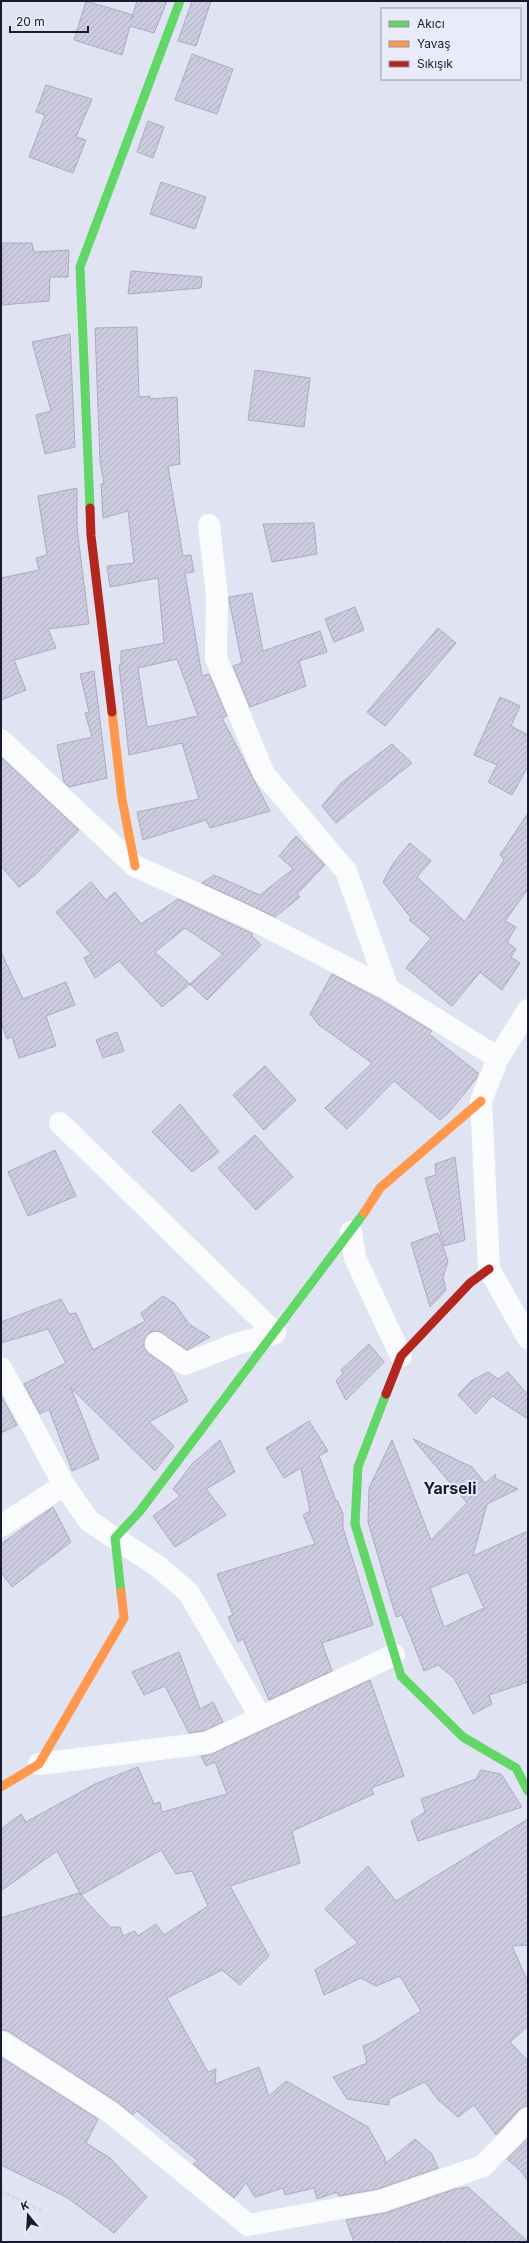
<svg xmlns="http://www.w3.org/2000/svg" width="529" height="2243" viewBox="0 0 529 2243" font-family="Inter,sans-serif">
<defs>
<pattern id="building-hatch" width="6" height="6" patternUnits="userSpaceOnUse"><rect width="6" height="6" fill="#cccbdf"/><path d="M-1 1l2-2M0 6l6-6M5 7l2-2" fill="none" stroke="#aeaec0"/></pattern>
</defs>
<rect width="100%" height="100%" fill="#e0e3f2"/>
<g fill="url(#building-hatch)" stroke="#adabbd" fill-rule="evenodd">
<path d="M86 1 133 15 131 20 137 1H167L154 33 130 26 122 55 74 40Z"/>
<path d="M192 1H211L196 46 178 41Z"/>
<path d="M192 54 233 69 217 114 175 100Z"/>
<path d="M46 85 92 99 76 137 86 140 73 173 29 157 45 115 36 112Z"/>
<path d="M148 121 164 127 153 158 137 152Z"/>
<path d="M161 182 206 197 195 229 150 214Z"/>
<path d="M2 243H32L34 252 69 250 68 277H50L49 301 2 305Z"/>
<path d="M131 271 202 277 201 288 128 294Z"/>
<path d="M137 327 139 397 150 396V399L177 397 180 464 168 466 183 556 191 555 194 572 185 573 202 676 209 674 227 716 222 718 270 811 210 828 206 820 143 840 137 812 199 799 182 743 129 755 119 665H121V651L164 643 158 578 110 587 107 566 134 563 128 511 103 518 101 484 104 483 100 461 95 328ZM177 659 198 716 147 727 138 668Z"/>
<path d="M70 334 75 447 45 454 36 415 51 411 32 342Z"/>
<path d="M255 370 310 378 304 427 248 420Z"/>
<path d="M77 488V528L89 624 48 629 56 648 14 660 26 690 1 700V578L39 570 36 558 47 555 38 496Z"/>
<path d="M314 523 317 554 272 562 263 524Z"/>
<path d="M252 593 263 651 320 631 327 652 299 661 306 686 250 707 233 666 242 663 229 600V597Z"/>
<path d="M355 607 364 630 334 642 325 619Z"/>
<path d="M438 628 456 643 385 726 367 712Z"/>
<path d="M94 671 107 778 69 787 64 782 57 745 92 737 85 713 89 712 80 674Z"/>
<path d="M500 697 520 706 511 726 528 735V766L512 795 488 782 497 765 474 755Z"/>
<path d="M392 744 412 763 336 823 322 806 341 783Z"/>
<path d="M1 757 79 830 35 875 19 887 1 866Z"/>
<path d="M528 813V889L505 921 516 927 507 942 516 949 511 957 520 963 502 990 480 972 452 1006 406 968 431 938 409 920 411 918 383 882 394 862 410 843 431 861 417 877 465 922 504 860 500 855Z"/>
<path d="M296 836 325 865 297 894 300 897 275 917 202 883 214 875 260 895 293 869 279 856Z"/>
<path d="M91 882 106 900 115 892 141 924 178 899 253 934 251 935 261 945 207 1000 190 984 162 1007 119 961 95 978 84 958 91 954 56 912ZM185 928 223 954 190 984 155 952Z"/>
<path d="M1 952 23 999 66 982 75 1005 46 1016 56 1046 19 1058 12 1037 7 1039 1 1022Z"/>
<path d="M332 974 379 999 432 1031 429 1034 478 1073 476 1079 450 1111 440 1120 394 1081 347 1129 325 1108 372 1063 319 1025 310 1014Z"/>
<path d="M117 1032 124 1051 103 1058 96 1040Z"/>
<path d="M265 1066 296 1100 264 1130 233 1095Z"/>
<path d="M180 1104 219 1152 192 1172 152 1132Z"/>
<path d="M255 1135 293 1177 256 1210 218 1168Z"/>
<path d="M55 1150 76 1196 28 1216 8 1172Z"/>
<path d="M455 1157 465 1240 444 1246 425 1178 436 1175 435 1164Z"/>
<path d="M438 1233 448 1261 443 1278 446 1290 430 1307 411 1243Z"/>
<path d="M163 1296 175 1304 189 1324 210 1337 187 1350 158 1331 151 1332 144 1341V1348L148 1353 171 1369 188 1401 149 1422 174 1446 155 1471 71 1388 99 1459 72 1471 49 1409 40 1414 24 1384 66 1363 48 1329 1 1343V1322L61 1299 69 1314 76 1313 93 1350 145 1321 141 1313Z"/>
<path d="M369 1344 384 1362 346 1400 336 1381 343 1373 341 1370Z"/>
<path d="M488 1372 498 1379 508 1372 528 1395V1419L492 1396 476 1414 458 1395 471 1381Z"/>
<path d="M1 1396 17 1425 1 1433Z"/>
<path d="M309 1421 328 1451 319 1456 336 1501 337 1500 343 1514V1528L373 1625 322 1643 332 1671 269 1700 243 1639 238 1642 228 1617 233 1615 217 1574 315 1544 303 1515 310 1511 301 1468 284 1478 266 1448Z"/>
<path d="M413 1439 472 1467 485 1483 496 1474 495 1478 518 1489 487 1504 473 1556 528 1531V1682L489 1695 492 1704 473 1714 454 1678 438 1665 424 1671 402 1615 396 1617 368 1522 369 1488 392 1440 431 1540 467 1503ZM468 1572 484 1608 444 1627 430 1588Z"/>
<path d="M220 1440 235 1472 206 1489 226 1515 175 1547 153 1516 180 1496 173 1489 192 1464Z"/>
<path d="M53 1507 71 1542 12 1587 1 1572V1544Z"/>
<path d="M179 1652 200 1709 213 1702 223 1722 203 1731 189 1733 165 1686 144 1695 132 1672Z"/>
<path d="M370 1680 404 1776 371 1788 374 1794 292 1831 300 1863 230 1886 269 1956 240 1985 222 1970 167 1998 208 2072 216 2069 215 2084 259 2067 269 2096 286 2081 368 2127 385 2158V2164L415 2139 432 2154 438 2168 378 2189 339 2196 337 2192 317 2199 314 2188 285 2195 283 2188 255 2197 246 2183 234 2198 193 2164 198 2161 137 2111 133 2115 117 2102 8 2031 1 2030V1918L79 1893 110 1927H120L123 1936 135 1931 138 1936 156 1924 164 1935 208 1906 192 1871 176 1874 161 1850 81 1895 57 1851 1 1891V1829L21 1814 26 1822 95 1784 138 1767 154 1804 160 1802 162 1812 227 1794 215 1762 206 1766 201 1756 212 1754Z"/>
<path d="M481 1770 501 1774 522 1807 418 1841 411 1821 425 1812 421 1799 476 1779Z"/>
<path d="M528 1819V1945L512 1946 528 1982V2026L510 2042 528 2061V2106L519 2110 496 2135 474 2105 458 2117 438 2100 425 2082 389 2099V2105L347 2099 333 2077 367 2063 363 2046 375 2041 421 2011 400 1976 376 1986 361 1978 324 1995 315 1970 358 1943 325 1909 368 1866 396 1901Z"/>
<path d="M1 2057 98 2119 86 2143 110 2158 147 2197 114 2233 68 2198 1 2165Z"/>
<path d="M528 2138V2181L521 2171 507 2159Z"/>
<path d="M468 2187 528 2242H354L346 2220 385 2213 455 2189Z"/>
</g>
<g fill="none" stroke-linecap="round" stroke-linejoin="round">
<path stroke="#d3d5d9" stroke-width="2.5" stroke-dasharray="3 3" stroke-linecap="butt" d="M1 2191 44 2212"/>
<g stroke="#fafbfd" stroke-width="22">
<path d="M209 525 217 595 216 658 264 774 346 871 388 989"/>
<path d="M1 740 135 866 252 919 388 989 498 1058"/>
<path d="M528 1010 498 1058 481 1101 489 1269 528 1338"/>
<path d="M60 1123 275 1333"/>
<path d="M351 1232 355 1258 401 1356"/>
<path d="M156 1343 185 1364 236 1344 275 1333"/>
<path d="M1 1368 64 1485 89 1521 159 1567 189 1593 261 1718"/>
<path d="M1 1526 64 1485"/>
<path d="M39 1764 207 1743 394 1655"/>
<path d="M1 2042 110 2112 248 2225 381 2201 483 2166 518 2130 528 2118"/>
</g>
<g stroke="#63d668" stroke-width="9">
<path d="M90 508 80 267 180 1"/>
<path d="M386 1394 358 1467 355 1524 401 1676 463 1737 516 1768 528 1791"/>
<path d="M121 1592 115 1538 140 1511 364 1213"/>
</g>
<g stroke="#ff974d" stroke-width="9">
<path d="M112 712 122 799 135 866"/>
<path d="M364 1213 380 1188 481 1101"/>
<path d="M1 1787 39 1764 124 1618 121 1592"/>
</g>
<g stroke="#b3261e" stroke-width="9">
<path d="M90 508 91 536 112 712"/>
<path d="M386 1394 401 1356 470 1283 489 1269"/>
</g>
</g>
<g text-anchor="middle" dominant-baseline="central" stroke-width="4" stroke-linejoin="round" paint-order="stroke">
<g font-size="16" font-weight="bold" fill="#181a32" stroke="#e9ebf9">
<text x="450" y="1488">Yarseli</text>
</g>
</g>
<rect width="529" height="2243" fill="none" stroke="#181a32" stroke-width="4"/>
<rect x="381" y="8" width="140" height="72" fill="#e9ebf9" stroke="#9597a9"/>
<rect x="389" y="21" width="20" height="6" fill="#63d668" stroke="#9597a9"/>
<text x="417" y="28" font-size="12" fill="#181a32">Akıcı</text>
<rect x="389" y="41" width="20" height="6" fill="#ff974d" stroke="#9597a9"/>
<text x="417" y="48" font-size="12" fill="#181a32">Yavaş</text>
<rect x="389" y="61" width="20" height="6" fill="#b3261e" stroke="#9597a9"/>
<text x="417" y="68" font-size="12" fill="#181a32">Sıkışık</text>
<g transform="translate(28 2215) rotate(342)" stroke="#e9ebf9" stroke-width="3" paint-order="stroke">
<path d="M0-3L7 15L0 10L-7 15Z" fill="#181a32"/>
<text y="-6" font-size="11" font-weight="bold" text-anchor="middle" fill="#181a32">K</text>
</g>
<path d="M10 26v6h78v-6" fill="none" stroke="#181a32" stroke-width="2"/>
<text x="16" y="26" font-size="12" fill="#181a32" stroke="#e9ebf9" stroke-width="3" paint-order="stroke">20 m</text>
</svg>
